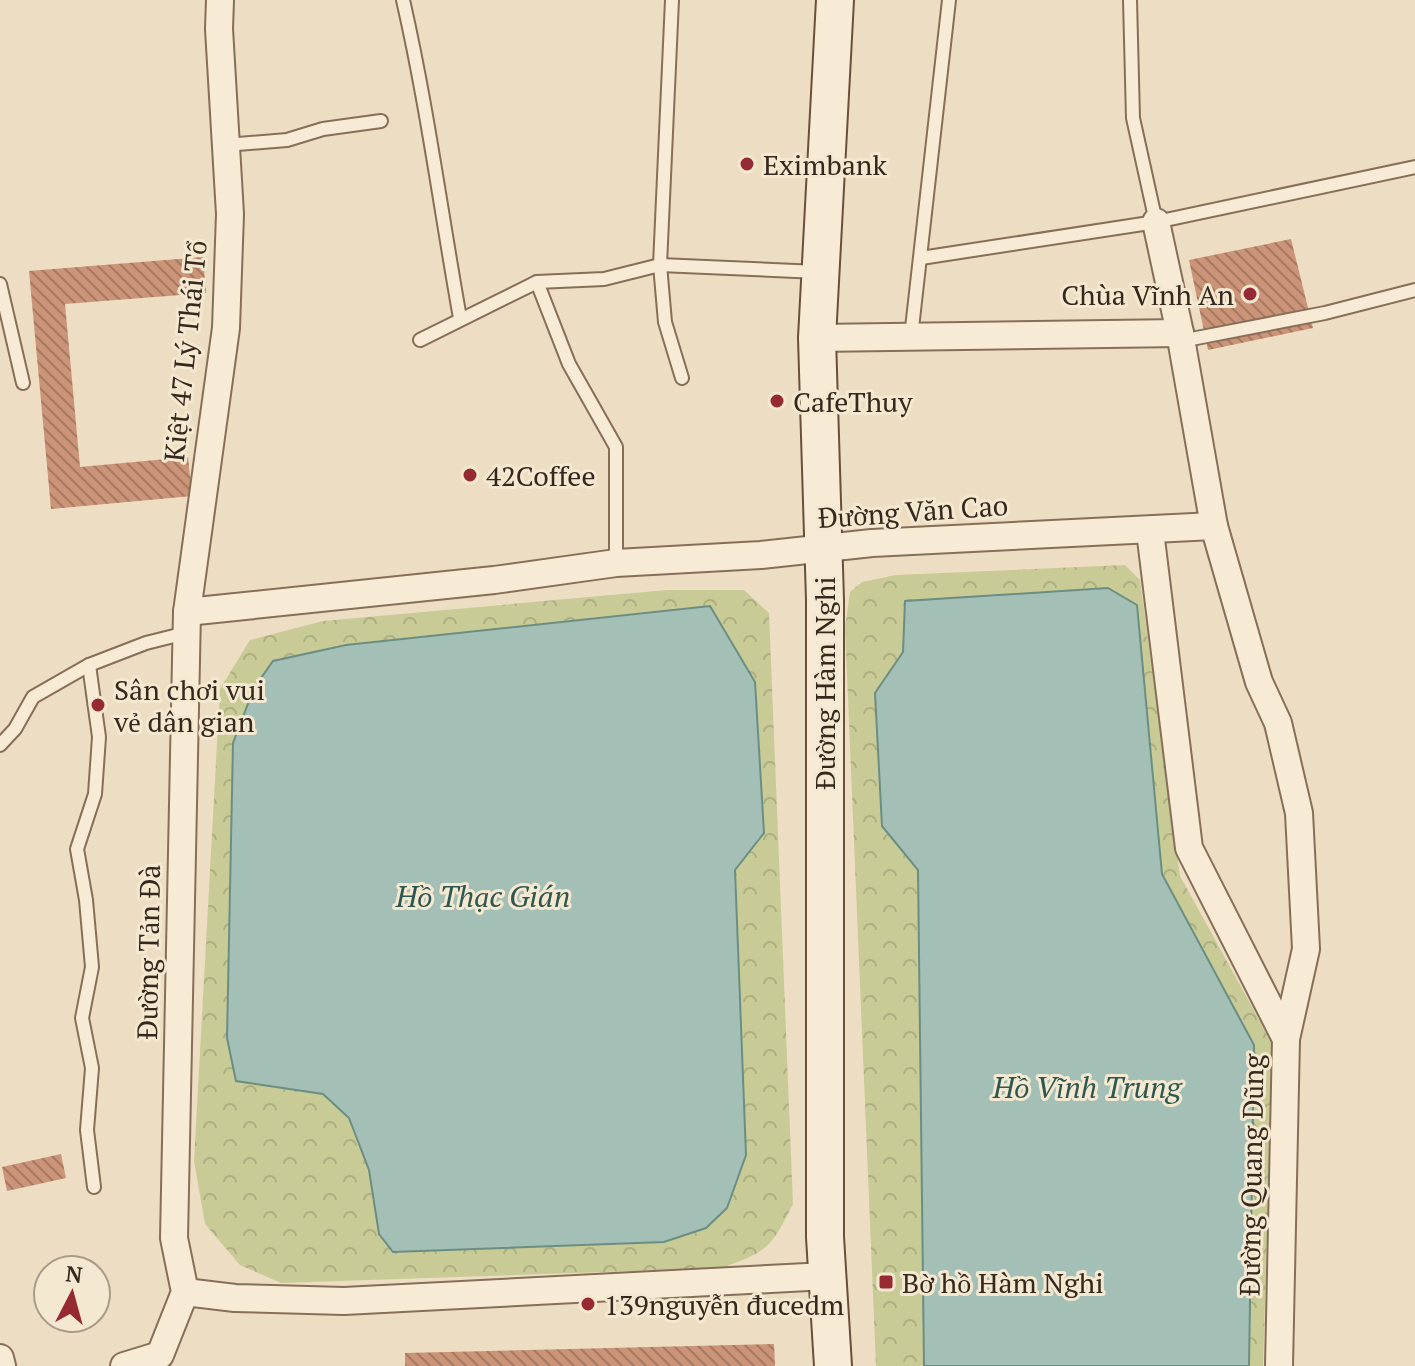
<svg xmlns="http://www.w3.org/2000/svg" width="1415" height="1366" viewBox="0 0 1415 1366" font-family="'PT Serif',serif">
<defs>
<pattern id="park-crowns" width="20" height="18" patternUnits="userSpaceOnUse" patternTransform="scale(2)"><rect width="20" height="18" fill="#c9cb96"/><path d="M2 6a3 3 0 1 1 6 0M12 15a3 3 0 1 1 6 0" fill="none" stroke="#adae81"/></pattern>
<pattern id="building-back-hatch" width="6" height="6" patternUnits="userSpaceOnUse" patternTransform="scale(2)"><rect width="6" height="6" fill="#cb9478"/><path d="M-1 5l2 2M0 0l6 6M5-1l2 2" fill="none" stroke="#a67962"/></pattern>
</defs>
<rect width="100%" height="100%" fill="#edddc2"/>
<g fill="url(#park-crowns)">
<path d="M1125 565 1140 580 1180 876 1273 1045 1263 1366H876L845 627 850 592 862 582 896 575Z"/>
<path d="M667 590H744L769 613 793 1204C771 1248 767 1252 721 1268L281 1283 240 1265 205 1224 194 1161 220 689 250 640 323 621Z"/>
</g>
<g fill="#a4c0b6" stroke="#6b8e83" stroke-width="2">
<path d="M1108 588 1137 605 1162 874 1254 1045 1249 1366H924L918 870 882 826 875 693 903 652 905 601Z"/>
<path d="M710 606 755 682 764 833 735 870 746 1155 727 1208 706 1228 664 1242 393 1252 379 1234 369 1170 349 1118 323 1094 236 1081 227 1038 233 743 254 688 273 661 346 645Z"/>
</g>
<g fill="url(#building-back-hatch)">
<path d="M1291 239 1313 328 1208 350 1189 260Z"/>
<path d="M203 257 206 293 65 304 80 467 188 457 192 496 51 509 29 271Z"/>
<path d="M61 1154 66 1178 7 1191 2 1167Z"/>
<path d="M774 1344 775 1366H405V1353Z"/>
</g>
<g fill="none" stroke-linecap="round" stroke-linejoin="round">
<g stroke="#876e59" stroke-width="16">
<g id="service">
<path d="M403 0C427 105 441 212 460 318"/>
<path d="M672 0 660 265 665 322 682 378"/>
<path d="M1130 0 1133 118 1156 222"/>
<path d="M225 145 287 140 323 129 381 121"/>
<path d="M921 258 1156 222 1415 167"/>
<path d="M537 282 569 364 616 447V563"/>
<path d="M0 284 23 383"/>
<path d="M911 337 949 0"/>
<path d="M420 340 537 282 604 279 660 265 818 272"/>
<path d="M1181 341 1325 313 1415 290"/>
<path d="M89 665 99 737 95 794 77 849 86 900 92 967 82 1018 92 1068 87 1130 94 1187"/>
<path d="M0 745 15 729 33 697 89 665 146 643 186 633"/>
</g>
</g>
<g stroke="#876e59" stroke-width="30">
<g id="minor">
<path d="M1156 222 1180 333 1214 526 1259 682 1278 723 1299 813 1306 949 1286 1039"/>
<path d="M817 338 1180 333"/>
<path d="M1150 531 1189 848 1286 1039 1279 1366"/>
<path d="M187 612 494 580 616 563 761 555 872 543 1214 526"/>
<path d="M185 1292 235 1298 344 1301 827 1276"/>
<path d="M0 1358 2 1366"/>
<path d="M124 1366 160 1355 185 1292 174 1238 187 612 226 328 230 214 219 29 220 0"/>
</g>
</g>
<g stroke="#694f3c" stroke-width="40">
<path id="secondary" d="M833 1366 825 1237V600L817 338 835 0"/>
</g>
<use href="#service" stroke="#f8ebd5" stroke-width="12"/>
<use href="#minor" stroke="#f8ebd5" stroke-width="26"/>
<use href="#secondary" stroke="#f8ebd5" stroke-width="36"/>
</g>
<g fill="#952a33" stroke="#f5e8d1" stroke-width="3">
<circle cx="747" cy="164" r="8"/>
<circle cx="1250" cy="294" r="8"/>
<circle cx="777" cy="401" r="8"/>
<circle cx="470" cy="475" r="8"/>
<circle cx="98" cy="705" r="8"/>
<rect x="878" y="1274" width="16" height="16" rx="4"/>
<circle cx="588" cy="1304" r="8"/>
</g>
<g text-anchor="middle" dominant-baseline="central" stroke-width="6" stroke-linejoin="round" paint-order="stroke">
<g font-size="28" fill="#37281d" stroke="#f5e8d1" text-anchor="start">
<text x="763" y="164">Eximbank</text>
<text x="1234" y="294" text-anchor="end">Chùa Vĩnh An</text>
<text x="793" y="401">CafeThuy</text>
<text x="486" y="475">42Coffee</text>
<text x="114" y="689">Sân chơi vui<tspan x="114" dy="32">vẻ dân gian</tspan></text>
<text x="902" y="1282">Bờ hồ Hàm Nghi</text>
<text x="604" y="1304">139nguyễn đucedm</text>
</g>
<g font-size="28" fill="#37281d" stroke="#f5e8d1">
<text transform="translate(185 351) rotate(-84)">Kiệt 47 Lý Thái Tổ</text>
<text transform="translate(913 511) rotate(-4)">Đường Văn Cao</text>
<text transform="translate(824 683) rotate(-90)">Đường Hàm Nghi</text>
<text transform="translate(148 952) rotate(-89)">Đường Tản Đà</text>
<text transform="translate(1251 1175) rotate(-89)">Đường Quang Dũng</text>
</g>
<g font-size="30" font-style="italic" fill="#2d5751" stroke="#f5e8d1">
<text x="483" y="896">Hồ Thạc Gián</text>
<text x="1087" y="1087">Hồ Vĩnh Trung</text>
</g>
</g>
<g transform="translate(72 1294) rotate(6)"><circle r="38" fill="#f5e8d1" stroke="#a99b89" stroke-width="2"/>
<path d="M0-6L14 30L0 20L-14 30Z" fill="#952a33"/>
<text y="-12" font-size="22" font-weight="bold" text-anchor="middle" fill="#37281d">N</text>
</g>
</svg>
